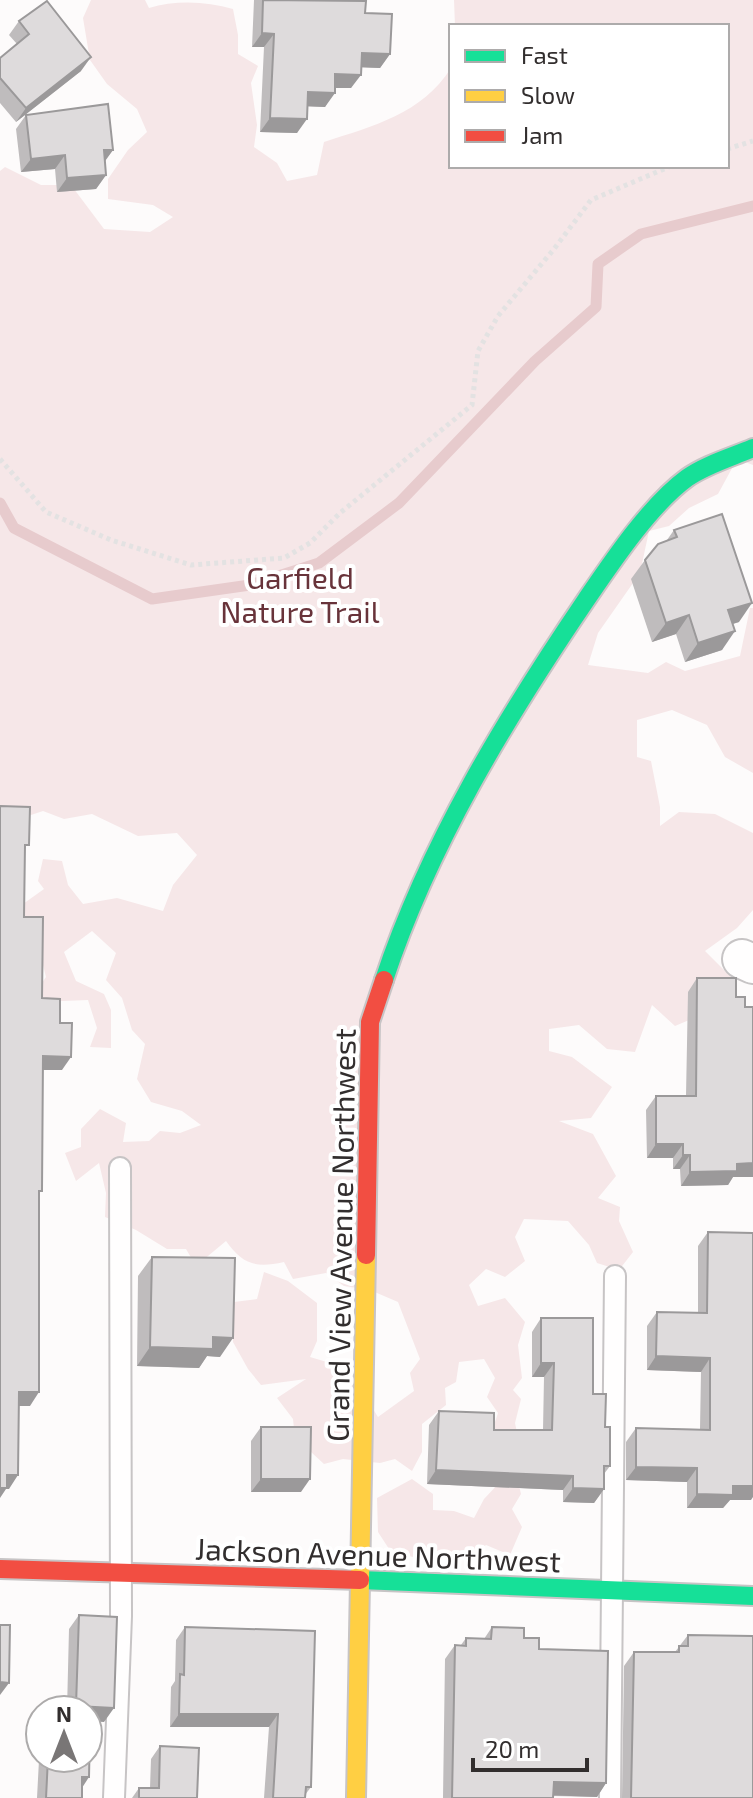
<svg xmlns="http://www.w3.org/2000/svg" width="753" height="1798" viewBox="0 0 753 1798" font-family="'Exo 2',sans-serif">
<rect width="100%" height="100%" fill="#fdfbfb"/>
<path fill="#f6e7e8" d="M91 0H145L149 8C175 0 206 1 233 9L238 35V54L258 66 251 83 257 125 254 147 277 163 287 181 317 175 324 142C373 126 422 114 451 68V166H727V26H455L454 0H753V465L737 459 718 494 689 508 669 526 649 531 640 573 598 633 588 665 648 673 666 662 685 671 740 656 750 608H753V773L725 757 707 725 672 710 637 720V757L651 761 660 807V826L679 812 715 814 753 833V910L737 928 705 951 735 981 715 1009 675 1026 652 1005 635 1052 607 1049 579 1025 549 1029V1051L572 1057 612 1087 591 1118 559 1121 593 1134 616 1176 598 1198 620 1207 619 1221 633 1252 619 1270 597 1263 589 1245 568 1221 524 1219 515 1237 525 1261 505 1277 486 1269 469 1285 478 1306 505 1298 525 1322 518 1345 522 1378 513 1390 521 1399 515 1423 522 1457 516 1473 521 1494 512 1509 522 1527 510 1555 486 1545 470 1557 448 1554 422 1559 391 1552 378 1532 377 1498 412 1479 433 1494V1510L454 1511 474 1518 484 1499 500 1482 493 1428 498 1413 487 1397 495 1378 484 1359 459 1362 456 1382 445 1388 446 1405 422 1424V1452L412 1471 395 1459 380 1463 343 1459 324 1464 311 1452 296 1448 293 1419 277 1398 306 1379 261 1385 248 1369 233 1342 234 1302 257 1299 264 1272 288 1281 317 1303V1341L310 1357 347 1368 378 1417 414 1391 410 1373 420 1359 398 1302 370 1290 344 1286 326 1273 293 1279 284 1262C256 1268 243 1265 226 1241L196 1266 186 1249H167L136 1230 105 1217 106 1193 99 1163 76 1181 65 1153 81 1147V1129L100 1109 126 1123 123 1142 149 1141 160 1131 180 1133 201 1125 182 1111 151 1102 137 1079 145 1044 132 1030 122 998 106 980 116 953 92 931 64 952 76 981 104 994 111 1010V1048L90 1047 97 1028 88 1000 38 1002 35 993 46 977 42 961 23 951V904L44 889 38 881 43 859 62 861 68 885 83 904 117 898 163 911 173 885 197 855 177 833 138 836 92 814 64 819 43 811 31 815 0 812V171L5 167 41 185H71L104 229 150 232 173 217 153 205 108 199V179L128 150 147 132 137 109 107 84 90 60 83 18Z"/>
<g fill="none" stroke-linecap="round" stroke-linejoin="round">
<path stroke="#e7cbcd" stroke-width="11" d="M0 503 14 528 152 599 250 585 319 563 399 503 535 361 596 307 598 264 641 234 753 206"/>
<g stroke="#c7c4c5" stroke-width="24">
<g id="lane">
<path d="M114 1798 121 1616 120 1168"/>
<path d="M610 1798 615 1276"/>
</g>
</g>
<g stroke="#c7c4c5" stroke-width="42">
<path id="street" d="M742 959 753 964"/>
</g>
<g stroke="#c7c4c5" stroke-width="22">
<g id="fast">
<path d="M384 980C429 844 506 718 586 600 612 562 650 505 687 478 705 465 732 457 753 448"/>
<path d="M360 1580 753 1596"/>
</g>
</g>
<g stroke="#c7c4c5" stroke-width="22">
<path id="slow" d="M356 1798 366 1255"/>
</g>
<g stroke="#c7c4c5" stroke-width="22">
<g id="jam">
<path d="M366 1255 370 1022 384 980"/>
<path d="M0 1569 360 1580"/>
</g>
</g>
<g stroke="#e3e2e2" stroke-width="5" stroke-dasharray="4 4" stroke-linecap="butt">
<path d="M727 149 753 141"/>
<path d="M0 459 46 512 111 540 191 565 284 558 310 543 340 513 472 405 478 351 498 316 554 249 591 200 671 166"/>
</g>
<use href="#lane" stroke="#fffefe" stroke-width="20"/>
<use href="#street" stroke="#fffefe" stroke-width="38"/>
<use href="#fast" stroke="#16e098" stroke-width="18"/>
<use href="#slow" stroke="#ffcf43" stroke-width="18"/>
<use href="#jam" stroke="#f24e42" stroke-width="18"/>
</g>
<g fill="#bfbcbd">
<path d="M254 0H352L365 13 390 54 380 68 361 67 351 88H335L325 107 307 106 297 133 260 132 264 47H252Z"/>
<path d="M19 21 81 71 16 122 0 103V58L17 44 9 35Z"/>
<path d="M26 115 113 150 105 160 106 175 96 189 57 192 55 169 21 172 16 129Z"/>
<path d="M674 530 739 622 733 624 722 650 685 662 676 634 652 642 631 579 645 560 667 540Z"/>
<path d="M697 978 733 1177 728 1185 681 1186 680 1169H673V1158H647L646 1110 656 1096H686L688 992Z"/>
<path d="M708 1232 751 1500H730L723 1508H687V1482L626 1480V1442L636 1428 700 1429 701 1372 647 1370V1326L657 1312 698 1313V1246Z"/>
<path d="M152 1257 220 1357 207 1356 199 1368 137 1366 138 1276Z"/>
<path d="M541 1318 593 1394 605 1427 610 1466 604 1474V1489L594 1503 563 1502V1490L427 1484 429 1425 439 1411 494 1430H543L544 1377H532V1332Z"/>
<path d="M261 1427 301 1492H251V1441Z"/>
<path d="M79 1615 104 1722 88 1710H67L69 1629Z"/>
<path d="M185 1627 315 1631 311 1787 305 1795V1798H264L269 1727H170L171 1687 175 1681 176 1640Z"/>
<path d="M492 1627 524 1638 539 1649 606 1783 597 1797 553 1796V1798H443L445 1659 455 1645H461L466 1638 484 1639Z"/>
<path d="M688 1635 753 1798H622L624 1666 634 1652H675Z"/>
<path d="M40 1741V1758H88L82 1788V1798H37Z"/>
<path d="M160 1746 197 1798H132L139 1788H150L151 1759Z"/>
</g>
<g fill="#9b999a">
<path d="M262 33 274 34 264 47H252Z"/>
<path d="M362 53 390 54 380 68 352 67Z"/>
<path d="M91 57 81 71 16 122 26 108Z"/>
<path d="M335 74 361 75 351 88H326Z"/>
<path d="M308 92 335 93 325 107 298 106Z"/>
<path d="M270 118 307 119 297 133 260 132Z"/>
<path d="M104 150H113L103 164Z"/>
<path d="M65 155 55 169 21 172 31 159Z"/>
<path d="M106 175 96 189 57 192 67 178Z"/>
<path d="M752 603 739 622 715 629 728 610Z"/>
<path d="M689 615 676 634 652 642 666 623Z"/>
<path d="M735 631 722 650 685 662 698 643Z"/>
<path d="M43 1056 71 1057 62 1070H34Z"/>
<path d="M656 1144H683L673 1158H647Z"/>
<path d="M683 1155H690L680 1169H673Z"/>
<path d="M753 1163V1177H733L728 1185 681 1186 690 1172 737 1164Z"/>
<path d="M213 1337 233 1338 220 1357 207 1356 199 1368 137 1366 150 1347Z"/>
<path d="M656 1356 710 1358 701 1372 647 1370Z"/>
<path d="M541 1363H554L544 1377H532Z"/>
<path d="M19 1392H39L30 1406H9Z"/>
<path d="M636 1467 697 1468 687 1482 626 1480Z"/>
<path d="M436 1470 573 1476 563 1490 427 1484Z"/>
<path d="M7 1475H18L9 1489H6L0 1498V1486Z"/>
<path d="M261 1479H310L301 1492H251Z"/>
<path d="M733 1486H753V1497L751 1500H730L723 1508H687L697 1494Z"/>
<path d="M573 1488 604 1489 594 1503 563 1502Z"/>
<path d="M0 1682 9 1683 0 1695Z"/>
<path d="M76 1706 114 1708 104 1722 88 1721V1710H74Z"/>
<path d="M179 1714H278L269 1727H170Z"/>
<path d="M82 1777H89L80 1791Z"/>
<path d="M554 1782 606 1783 597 1797 544 1795Z"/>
</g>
<g fill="#dedbdc" stroke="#9b999a" stroke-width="2">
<path d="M263 0 366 1 365 13 392 14 390 54 362 53 361 75 335 74V93L308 92 307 119 270 118 274 34 262 33Z"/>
<path d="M47 1 91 57 26 108 0 78V58L29 34 19 21Z"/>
<path d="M108 104 113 150H104L106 175 67 178 65 155 31 159 26 115Z"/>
<path d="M722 514 752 603 728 610 735 631 698 643 689 615 666 623 645 560 658 544 677 537 674 530Z"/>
<path d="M0 806 30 807 29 845H25L24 917H43L42 998 60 999V1023H72L71 1057 43 1056 42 1191H39V1392H19L18 1475H7V1488H0Z"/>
<path d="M697 978H736V997H745V1007H753V1163L737 1164V1171L690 1172V1155H683V1144H656V1096H696Z"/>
<path d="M708 1232 753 1233V1486H733V1495L697 1494V1468L636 1467V1428L710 1430V1358L656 1356 657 1312 707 1313Z"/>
<path d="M152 1257 235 1258 233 1338 213 1337V1349L150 1347Z"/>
<path d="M541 1318H593V1394H606L605 1427H610V1466H604V1489L573 1488V1476L436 1470 439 1411 494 1413V1430H552L554 1363H541Z"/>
<path d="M261 1427H311L310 1479H261Z"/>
<path d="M79 1615 117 1617 114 1708 76 1706Z"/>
<path d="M0 1625H10L9 1683 0 1682Z"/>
<path d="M185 1627 315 1631 311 1787H306L305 1798H273L278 1714H179L180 1674 184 1675Z"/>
<path d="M492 1627 524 1628V1638H539V1649L608 1651 606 1783 554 1782 553 1798H452L455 1645 466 1646V1638L491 1639Z"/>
<path d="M688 1635 753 1636V1798H631L634 1652H679V1646H688Z"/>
<path d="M88 1729H90L89 1777H82V1798H46L48 1758H88Z"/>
<path d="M160 1746 199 1748 197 1798H139V1788H159Z"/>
</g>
<g text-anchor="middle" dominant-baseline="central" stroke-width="8" stroke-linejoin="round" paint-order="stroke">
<g font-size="30" fill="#68333a" stroke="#fff">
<text x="300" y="577">Garfield<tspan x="300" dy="34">Nature Trail</tspan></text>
</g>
<g font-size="30" fill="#322e2e" stroke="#fff">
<text transform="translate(340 1235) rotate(-89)">Grand View Avenue Northwest</text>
<text transform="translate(378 1554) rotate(2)">Jackson Avenue Northwest</text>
</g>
</g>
<rect x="449" y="24" width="280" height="144" fill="#ffffff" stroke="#adabab" stroke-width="2"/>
<rect x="465" y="50" width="40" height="12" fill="#16e098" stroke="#adabab" stroke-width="2"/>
<text x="521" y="64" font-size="24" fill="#322e2e">Fast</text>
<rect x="465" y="90" width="40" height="12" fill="#ffcf43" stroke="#adabab" stroke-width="2"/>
<text x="521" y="104" font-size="24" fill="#322e2e">Slow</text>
<rect x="465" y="130" width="40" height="12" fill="#f24e42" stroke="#adabab" stroke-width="2"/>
<text x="521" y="144" font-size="24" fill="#322e2e">Jam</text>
<g transform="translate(64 1734)"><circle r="38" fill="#ffffff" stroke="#adabab" stroke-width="2"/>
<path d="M0-6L14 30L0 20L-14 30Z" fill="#797676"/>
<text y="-12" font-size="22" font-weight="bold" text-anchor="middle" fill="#322e2e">N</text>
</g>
<path d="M473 1758v12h114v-12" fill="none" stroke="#322e2e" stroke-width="4"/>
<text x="485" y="1758" font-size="24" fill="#322e2e" stroke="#ffffff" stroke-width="6" paint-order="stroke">20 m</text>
</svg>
